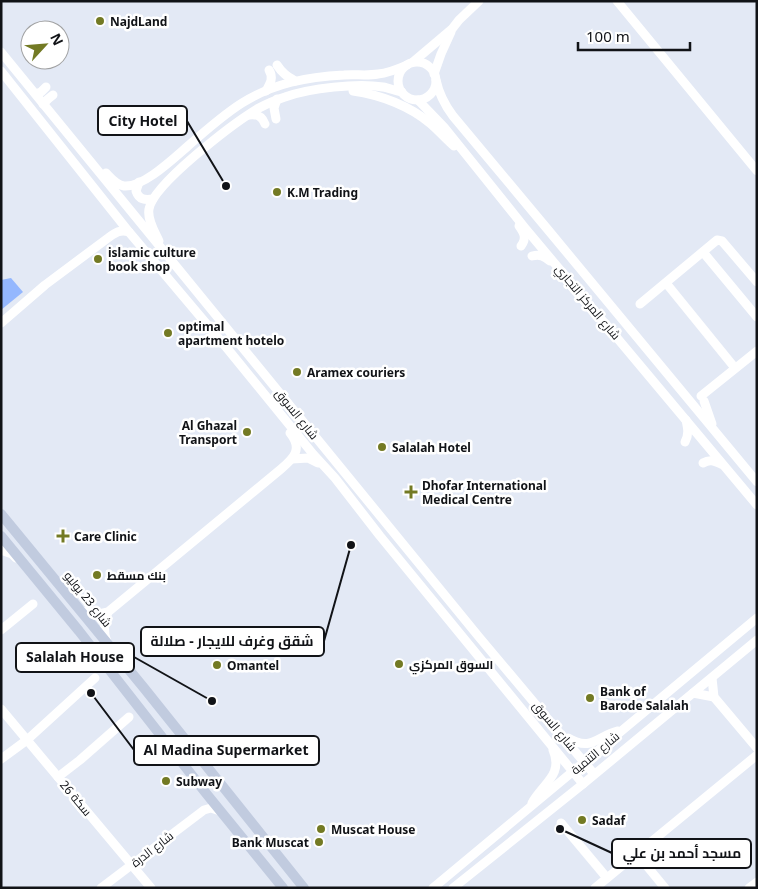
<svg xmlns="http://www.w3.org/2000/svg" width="758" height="889" viewBox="0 0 758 889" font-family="'Noto Sans',Cairo,sans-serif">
<rect width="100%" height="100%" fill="#e3e9f5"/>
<path fill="#94b7fe" d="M11 278 23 292 1 310V280Z"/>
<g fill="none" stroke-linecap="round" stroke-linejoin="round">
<g stroke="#fff" stroke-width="9">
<path d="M617 1 757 171"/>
<path d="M1 52 479 637 594 774"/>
<path d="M413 62 452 29 459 20 479 1"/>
<circle cx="417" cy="81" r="19"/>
<path d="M277 65C282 73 287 76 295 81"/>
<path d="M1 71 129 232 226 347 313 454 335 478 380 536 583 784"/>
<path d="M434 74 441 54 451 32"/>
<path d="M436 80C439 94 444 104 453 116L549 231 757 482"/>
<path d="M266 91C270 84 274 78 269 70"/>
<path d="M353 91C381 95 410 106 431 124 439 131 446 139 454 146"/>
<path d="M36 94 41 92 46 87"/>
<path d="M418 100 444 127 525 228 757 505"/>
<path d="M43 104 48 99 53 95"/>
<path d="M249 115C257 114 262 116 265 124"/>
<path d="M276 119 274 108 277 99"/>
<path d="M106 173C111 178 116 185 124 186 143 188 174 158 188 146 205 131 223 115 242 103 274 83 307 77 344 75 355 74 367 76 378 74 389 73 398 69 407 65"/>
<path d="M139 182 136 191C139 200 145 200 153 199"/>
<path d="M519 226C524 233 527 238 521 246"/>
<path d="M159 241C155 232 147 220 149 209 153 184 234 123 257 109 266 104 275 100 285 97 310 88 357 83 383 87 389 88 396 91 402 92"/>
<path d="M703 252 757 317"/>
<path d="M532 256C540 254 544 256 550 261"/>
<path d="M666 283 735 368"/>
<path d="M640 304 717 240 722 241 757 282"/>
<path d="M1 323 45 285 108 238C115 233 120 229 129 232"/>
<path d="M701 396 757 351"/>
<path d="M704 401 712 424"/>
<path d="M685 442C689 434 688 429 686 420"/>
<path d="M292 459 308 458 318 463"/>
<path d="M703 463C710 459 714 461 721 464"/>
<path d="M1 550 12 554 16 558"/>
<path d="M81 611 99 614 108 612 281 469C294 458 303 449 290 433"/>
<path d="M1 630 33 604"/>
<path d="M107 642C103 631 104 623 108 612"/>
<path d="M712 678 714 697 757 748"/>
<path d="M693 693 714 697"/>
<path d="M1 709 151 888"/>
<path d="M568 738C592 752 597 736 618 731"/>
<path d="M1 759 27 740 95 678"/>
<path d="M58 777 80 760 129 717"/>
<path d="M532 803C542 784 564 775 553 750"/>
<path d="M561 823 607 878"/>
<path d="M637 854 665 888"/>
<path d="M101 888 204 810 211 808 220 811"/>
<path d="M433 888 757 618"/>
<path d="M453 888 583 784 757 640"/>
<path d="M595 888 757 755"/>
<path d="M749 888 757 882"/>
</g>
<g stroke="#c1cbdf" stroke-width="10">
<path d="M1 514 144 688 304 888"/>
<path d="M1 536 79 631 205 792 283 888"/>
</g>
</g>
<g fill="#737a24" stroke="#fff" stroke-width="2">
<circle cx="100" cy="21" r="5"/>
<circle cx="277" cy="192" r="5"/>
<circle cx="98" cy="259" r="5"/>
<circle cx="168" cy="333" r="5"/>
<circle cx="297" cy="372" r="5"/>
<circle cx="247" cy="432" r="5"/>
<circle cx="382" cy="447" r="5"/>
<path d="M408.5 484.5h5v5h5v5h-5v5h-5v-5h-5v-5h5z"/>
<path d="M60.5 528.5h5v5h5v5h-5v5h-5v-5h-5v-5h5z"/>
<circle cx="97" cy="575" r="5"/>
<circle cx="399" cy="664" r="5"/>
<circle cx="217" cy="665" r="5"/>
<circle cx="590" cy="698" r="5"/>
<circle cx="166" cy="781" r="5"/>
<circle cx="582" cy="820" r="5"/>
<circle cx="321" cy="829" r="5"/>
<circle cx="319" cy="842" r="5"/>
</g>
<g text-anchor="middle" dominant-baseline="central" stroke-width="5" stroke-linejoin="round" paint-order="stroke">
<g font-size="12" font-weight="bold" fill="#111317" stroke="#fff" text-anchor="start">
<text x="110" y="21">NajdLand</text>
<text x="287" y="192">K.M Trading</text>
<text x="108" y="252">islamic culture<tspan x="108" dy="14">book shop</tspan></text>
<text x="178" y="326">optimal<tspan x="178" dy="14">apartment hotelo</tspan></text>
<text x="307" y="372">Aramex couriers</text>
<text x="237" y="425" text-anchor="end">Al Ghazal<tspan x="237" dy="14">Transport</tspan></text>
<text x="392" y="447">Salalah Hotel</text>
<text x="422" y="485">Dhofar International<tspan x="422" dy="14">Medical Centre</tspan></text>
<text x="74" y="536">Care Clinic</text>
<text x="107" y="575">بنك مسقط</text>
<text x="409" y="664">السوق المركزي</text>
<text x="227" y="665">Omantel</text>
<text x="600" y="691">Bank of<tspan x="600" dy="14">Barode Salalah</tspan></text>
<text x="176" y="781">Subway</text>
<text x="592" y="820">Sadaf</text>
<text x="331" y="829">Muscat House</text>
<text x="309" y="842" text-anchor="end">Bank Muscat</text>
</g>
<g font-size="12" fill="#111317" stroke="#fff">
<text transform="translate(588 302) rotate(50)">شارع المركز التجاري</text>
<text transform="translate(297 414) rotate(51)">شارع السوق</text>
<text transform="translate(88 599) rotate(51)">شارع 23 يوليو</text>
<text transform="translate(555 726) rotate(50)">شارع السوق</text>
<text transform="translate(595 753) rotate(-40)">شارع التنمية</text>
<text transform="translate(76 798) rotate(50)">سكة 26</text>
<text transform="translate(152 849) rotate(-38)">شارع الدرة</text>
</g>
</g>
<path fill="none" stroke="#111317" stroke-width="2" d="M226 186L187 121M351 545L324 641M212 701L134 657M91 693L134 750M560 829L612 853"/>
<g fill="#111317" stroke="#fff" stroke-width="2">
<circle cx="226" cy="186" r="5"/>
<circle cx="351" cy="545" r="5"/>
<circle cx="212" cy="701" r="5"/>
<circle cx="91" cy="693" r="5"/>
<circle cx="560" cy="829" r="5"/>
</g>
<g fill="#fff" stroke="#111317" stroke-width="2">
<rect x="98" y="106" width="89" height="29" rx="5"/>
<rect x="141" y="627" width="183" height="29" rx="5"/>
<rect x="16" y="643" width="118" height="29" rx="5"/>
<rect x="134" y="736" width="185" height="29" rx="5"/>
<rect x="612" y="839" width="139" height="29" rx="5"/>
</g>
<g font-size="14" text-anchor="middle" font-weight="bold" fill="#111317">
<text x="143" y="126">City Hotel</text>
<text x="232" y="646">شقق وغرف للايجار - صلالة</text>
<text x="75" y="662">Salalah House</text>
<text x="226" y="755">Al Madina Supermarket</text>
<text x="682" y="858">مسجد أحمد بن علي</text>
</g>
<rect width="758" height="889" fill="none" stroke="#111317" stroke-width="5"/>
<g transform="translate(45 45) rotate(64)"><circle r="24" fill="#ffffff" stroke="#a0a1a2"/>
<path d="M0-4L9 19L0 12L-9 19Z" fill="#737a24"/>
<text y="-8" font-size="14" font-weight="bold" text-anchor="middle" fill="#111317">N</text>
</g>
<path d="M578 42v8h112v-8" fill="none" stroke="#111317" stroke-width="2.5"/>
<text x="586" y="42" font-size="15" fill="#111317" stroke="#ffffff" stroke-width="4" paint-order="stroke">100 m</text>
</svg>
